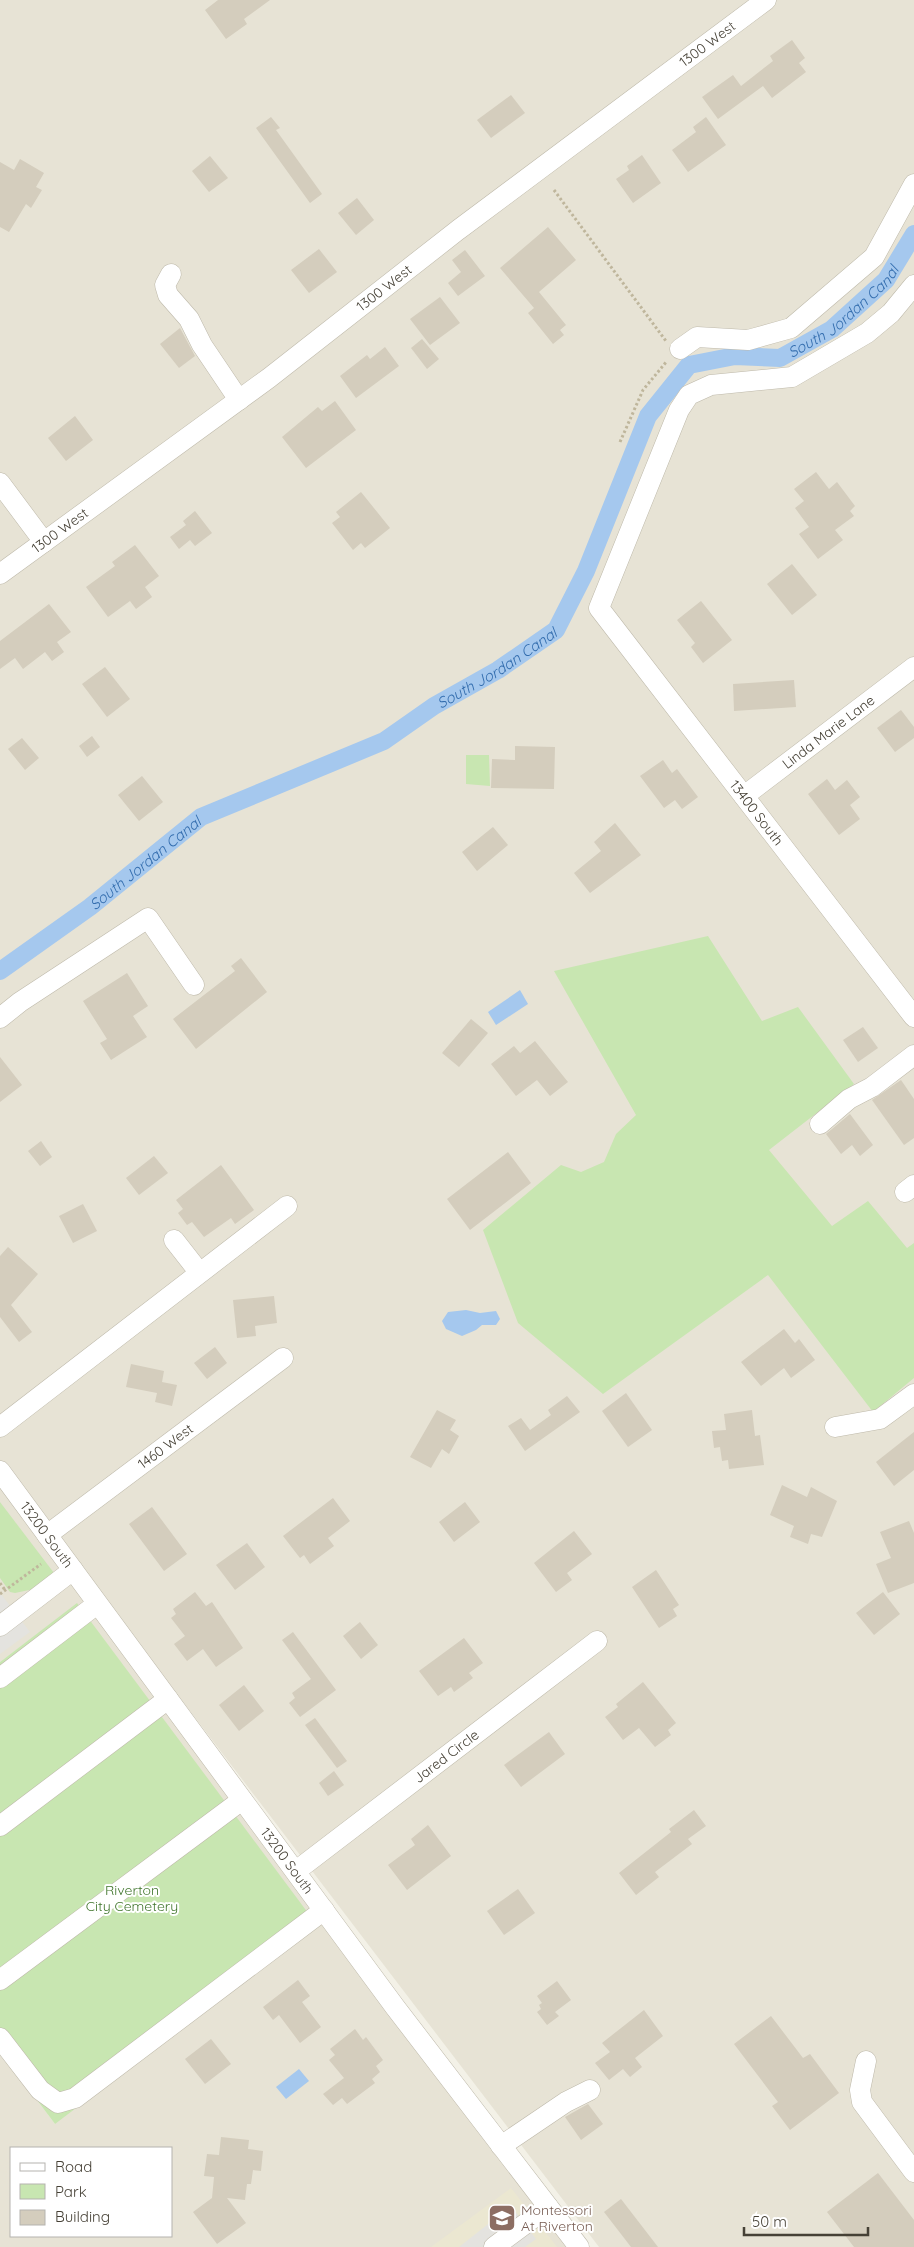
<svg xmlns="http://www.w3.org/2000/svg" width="914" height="2247" viewBox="0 0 914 2247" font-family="Quicksand,sans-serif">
<rect width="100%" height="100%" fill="#f3f1e7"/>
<g fill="#e7e3d5" fill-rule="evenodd">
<path d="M0 0H914V2247H599L0 1462Z"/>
<path d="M0 1485 573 2247H0V2051L55 2124 77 1604 0 1662ZM11 2148H171V2236H11Z"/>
</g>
<path fill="#ebe7d1" d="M511 2188 557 2247H431Z"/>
<g fill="#c8e6b1">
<path d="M466 755H489L490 786 466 784Z"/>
<path d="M708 936 762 1021 798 1007 854 1084 769 1150 832 1226 868 1201 907 1248 914 1243V1378L873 1412 768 1275 603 1394 518 1323 483 1230 561 1165 581 1172 604 1162 616 1134 636 1115 554 971Z"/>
<path d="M0 1502 54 1573 34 1589 15 1593 10 1592 0 1578Z"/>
<path d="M77 1603 317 1925 55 2124 0 2051V1662Z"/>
</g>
<g fill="#e4e3df">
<path d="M1 1594 30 1632 0 1654V1595Z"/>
<path d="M511 2206 536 2239 525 2247H459Z"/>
</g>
<g fill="#a5c8ee">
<path d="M520 990 528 1004 496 1025 488 1012Z"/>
<path d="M466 1310 480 1313 496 1311 500 1319 496 1325H482L476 1330 462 1336 446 1329 442 1321 448 1312Z"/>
<path d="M299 2069 309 2081 286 2099 276 2087Z"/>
</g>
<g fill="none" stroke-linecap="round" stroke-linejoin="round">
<path stroke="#a5c8ee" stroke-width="18" id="s1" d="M0 971 90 907 201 817 384 741 434 706 498 670 556 630 586 571 648 416 689 365 735 356 780 358 832 329 886 280 914 234"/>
</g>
<g fill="#d4cdbd">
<path d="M218 0H270L244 19 247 24 226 39 205 10Z"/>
<path d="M792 40 805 58 799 63 806 72 772 98 763 86 718 119 702 97 733 75 741 86 773 61 770 56Z"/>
<path d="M511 95 525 113 491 138 477 120Z"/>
<path d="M271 117 280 128 276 130 322 194 310 203 256 128Z"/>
<path d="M706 117 726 145 688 172 672 150 696 132 693 127Z"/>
<path d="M642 155 661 183 633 203 616 179 629 170 627 166Z"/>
<path d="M210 156 228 178 209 192 192 171Z"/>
<path d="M20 159 44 173 36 187 42 190 31 208 26 204 9 232 0 227V162L14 170Z"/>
<path d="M357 198 374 220 356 235 338 213Z"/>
<path d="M548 227 576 260 539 292 566 325 560 330 564 335 553 344 528 313 534 308 500 268Z"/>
<path d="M319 249 337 272 309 293 291 270Z"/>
<path d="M465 250 485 276 458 296 448 283 461 272 452 260Z"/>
<path d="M440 297 460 323 430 345 410 319Z"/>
<path d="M180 328 195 356 179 368 160 344Z"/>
<path d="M422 339 439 359 427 369 411 348Z"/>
<path d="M385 347 399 366 356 398 340 376 367 355 370 359Z"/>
<path d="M335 401 356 430 306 468 282 437 318 407 322 411Z"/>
<path d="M75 416 93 440 66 461 48 438Z"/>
<path d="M816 472 829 489 837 482 855 506 850 511 854 516 835 530 843 540 818 559 799 534 809 527 795 508 804 501 794 489Z"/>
<path d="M361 492 390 528 365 548 361 543 353 550 332 523 340 517 336 512Z"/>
<path d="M195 511 212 533 195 546 190 540 179 549 170 537 186 525 183 521Z"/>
<path d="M135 545 159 576 145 587 152 597 136 609 130 601 108 617 86 587 115 566 112 562Z"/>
<path d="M792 564 817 595 792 615 767 584Z"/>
<path d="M701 601 732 640 703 663 691 647 695 643 677 620Z"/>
<path d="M49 604 71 632 57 642 64 652 52 661 45 652 23 669 15 658 0 669V641Z"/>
<path d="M105 667 130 699 107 717 82 684Z"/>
<path d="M794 680 796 707 734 711 733 684Z"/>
<path d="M901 710 914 727V738L895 752 877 728Z"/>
<path d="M92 736 100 747 87 757 79 746Z"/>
<path d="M22 738 39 758 25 770 8 749Z"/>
<path d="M515 746 555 747 554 789 491 788 492 759 515 760Z"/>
<path d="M663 760 672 773 677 769 698 797 682 809 675 800 664 808 640 776Z"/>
<path d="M142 776 163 802 139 821 118 795Z"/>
<path d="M827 779 835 790 847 780 860 797 850 805 860 819 839 835 808 794Z"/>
<path d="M615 823 641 855 590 893 574 873 601 851 594 842Z"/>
<path d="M493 827 508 845 477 871 462 852Z"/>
<path d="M241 958 267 992 196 1049 173 1019 235 971 231 966Z"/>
<path d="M127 973 148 1006 133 1016 147 1037 111 1060 100 1043 107 1039 83 1001Z"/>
<path d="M471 1019 488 1033 459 1067 442 1053Z"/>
<path d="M863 1027 878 1048 858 1062 843 1040Z"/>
<path d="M535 1041 568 1082 550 1096 537 1080 516 1096 491 1064 514 1046 520 1053Z"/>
<path d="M0 1057 22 1085 0 1102Z"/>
<path d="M901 1080 914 1099V1138L904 1145 872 1100Z"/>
<path d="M850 1114 873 1145 860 1156 852 1145 841 1154 826 1134Z"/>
<path d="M41 1141 52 1157 40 1166 28 1151Z"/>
<path d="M508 1152 531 1183 470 1230 447 1199Z"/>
<path d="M154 1156 168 1173 139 1195 126 1178Z"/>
<path d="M221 1165 254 1210 235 1224 231 1218 204 1237 192 1222 187 1225 178 1213 183 1209 176 1200Z"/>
<path d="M83 1204 97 1231 73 1243 59 1216Z"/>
<path d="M8 1247 38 1274 11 1305 32 1332 19 1342 0 1317V1256Z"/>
<path d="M274 1296 277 1323 255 1326 256 1336 237 1338 233 1300Z"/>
<path d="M784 1329 795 1343 799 1339 815 1360 791 1378 784 1368 761 1386 741 1362Z"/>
<path d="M215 1347 227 1363 207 1379 194 1363Z"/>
<path d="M131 1364 164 1371 162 1382 177 1385 172 1406 155 1402 157 1393 126 1387Z"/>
<path d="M626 1393 652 1430 628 1447 602 1411Z"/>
<path d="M567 1396 580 1412 525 1451 508 1426 521 1418 530 1430 551 1415 548 1410Z"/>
<path d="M437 1410 456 1420 450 1430 459 1436 449 1454 442 1449 431 1468 410 1457Z"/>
<path d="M752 1410 755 1436 760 1435 764 1465 729 1469 728 1460 722 1461 720 1447 714 1448 712 1431 726 1430 724 1414Z"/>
<path d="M914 1432V1470L894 1486 876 1462Z"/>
<path d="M782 1485 807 1497 811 1487 837 1501 822 1537 811 1534 808 1544 790 1537 794 1526 770 1515Z"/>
<path d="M333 1498 350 1521 328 1538 334 1546 310 1564 304 1555 300 1558 283 1536Z"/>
<path d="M465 1502 480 1522 454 1542 439 1522Z"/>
<path d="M152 1507 187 1554 164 1571 129 1524Z"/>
<path d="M909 1521 914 1533V1583L888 1593 876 1564 891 1558 880 1532Z"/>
<path d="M574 1531 592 1554 567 1573 572 1580 556 1592 534 1563Z"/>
<path d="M247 1543 265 1567 235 1590 216 1565Z"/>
<path d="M656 1570 679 1605 673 1609 677 1616 659 1628 632 1587Z"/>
<path d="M195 1592 206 1606 212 1602 243 1648 216 1667 203 1649 187 1661 174 1644 185 1636 171 1618 176 1614 173 1609Z"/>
<path d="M883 1592 900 1614 874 1635 856 1613Z"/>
<path d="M360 1622 378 1645 361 1659 343 1636Z"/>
<path d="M293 1632 336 1690 300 1717 289 1703 295 1698 292 1693 311 1679 282 1640Z"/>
<path d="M464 1638 483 1663 469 1673 473 1678 454 1692 451 1687 438 1696 419 1671Z"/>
<path d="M643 1682 676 1723 668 1730 671 1735 655 1747 639 1728 623 1740 605 1717 618 1707 616 1704Z"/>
<path d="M244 1685 264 1711 239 1731 219 1705Z"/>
<path d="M315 1718 347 1761 337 1768 305 1725Z"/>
<path d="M549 1732 565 1754 521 1787 504 1765Z"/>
<path d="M334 1771 344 1785 328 1796 319 1783Z"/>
<path d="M694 1810 706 1826 688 1839 692 1844 655 1872 659 1877 636 1895 619 1873 671 1832 669 1829Z"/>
<path d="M428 1825 451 1856 407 1890 388 1865 415 1845 411 1839Z"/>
<path d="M518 1889 535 1913 504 1935 487 1911Z"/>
<path d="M298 1980 310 1996 302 2002 321 2027 300 2043 279 2015 273 2020 263 2007Z"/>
<path d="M557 1981 571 2000 555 2012 559 2016 547 2025 537 2012 541 2009 539 2005 542 2003 537 1996Z"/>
<path d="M644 2010 663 2036 635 2058 642 2067 630 2077 623 2069 609 2080 595 2063 610 2052 602 2043Z"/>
<path d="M771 2016 803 2058 810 2054 839 2093 790 2130 772 2106 778 2102 734 2044Z"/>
<path d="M355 2029 363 2040 366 2037 383 2060 376 2066 380 2072 372 2079 375 2083 347 2104 342 2098 333 2105 323 2094 344 2078 329 2060 335 2055 330 2049Z"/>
<path d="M211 2039 231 2064 205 2084 185 2059Z"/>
<path d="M588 2104 603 2124 581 2140 565 2117Z"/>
<path d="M221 2137 249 2140 248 2149 263 2151 261 2171 253 2170 251 2184H247L245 2200 227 2198 246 2223 217 2244 193 2212 212 2198 214 2177 204 2176 207 2154 219 2155Z"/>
<path d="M878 2173 914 2220V2247H854L827 2212Z"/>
<path d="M621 2199 658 2247H631L604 2212Z"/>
</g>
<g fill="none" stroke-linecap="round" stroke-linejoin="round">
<g stroke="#beb9aa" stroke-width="21">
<g id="minor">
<path d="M171 274 165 285 168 295 189 319 202 345 239 400"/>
<path id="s2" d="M914 285 891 313 867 333 792 377 711 385 689 395 679 410 599 608 914 1017"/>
<path d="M680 349 697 337 748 340 791 328 874 257 914 184"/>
<path d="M0 483 44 542"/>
<path id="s3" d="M0 574 269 378 458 230 766 0"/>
<path id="s4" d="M744 796 914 667"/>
<path d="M0 1018 20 1002 148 918 194 985"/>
<path d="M820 1124 849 1099 872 1087 914 1055"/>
<path d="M905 1192 914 1185"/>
<path d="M174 1240 199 1272"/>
<path d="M0 1427 287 1206"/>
<path d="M835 1427 880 1419 914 1394"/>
<path id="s5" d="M0 1471 395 2007 579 2247"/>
<path id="s6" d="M47 1535 283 1358"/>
<path d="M0 1626 73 1570"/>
<path d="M0 1678 97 1604"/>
<path d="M0 1826 168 1699"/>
<path id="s7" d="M296 1871 597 1641"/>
<path d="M0 1980 242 1800"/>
<path d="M0 2038 40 2090 58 2103 75 2098 324 1910"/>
<path d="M866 2061 860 2090 862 2102 914 2172"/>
<path d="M501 2146 566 2102 590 2090"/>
<path d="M494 2247 548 2207"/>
</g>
</g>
<g stroke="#bfb69c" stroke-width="3" stroke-dasharray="2.5 2.5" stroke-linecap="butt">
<path d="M554 190 666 341"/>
<path d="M620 442 643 390 667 361"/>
<path d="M0 1583 5 1590"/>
<path d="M0 1594 41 1564"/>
</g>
<use href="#minor" stroke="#fff" stroke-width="20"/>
</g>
<defs>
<g id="school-square" transform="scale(1.4375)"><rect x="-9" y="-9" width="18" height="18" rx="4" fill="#8d6e63" stroke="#fff"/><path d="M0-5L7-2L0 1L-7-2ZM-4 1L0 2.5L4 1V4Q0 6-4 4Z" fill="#fff"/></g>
</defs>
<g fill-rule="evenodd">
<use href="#school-square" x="502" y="2218"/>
</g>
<g text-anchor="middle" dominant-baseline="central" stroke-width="4" stroke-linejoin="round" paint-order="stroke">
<g font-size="14" fill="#464136" stroke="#fff">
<text stroke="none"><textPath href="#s3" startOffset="884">1300 West</textPath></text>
<text stroke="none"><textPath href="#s3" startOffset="479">1300 West</textPath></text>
<text stroke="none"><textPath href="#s3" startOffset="74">1300 West</textPath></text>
<text stroke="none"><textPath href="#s4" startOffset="106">Linda Marie Lane</textPath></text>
<text stroke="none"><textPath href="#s2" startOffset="750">13400 South</textPath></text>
<text stroke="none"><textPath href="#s6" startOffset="148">1460 West</textPath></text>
<text stroke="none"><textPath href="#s5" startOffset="79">13200 South</textPath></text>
<text stroke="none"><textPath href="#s7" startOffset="189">Jared Circle</textPath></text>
<text stroke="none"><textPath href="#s5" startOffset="484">13200 South</textPath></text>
</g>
<g font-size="14" fill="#40752c" stroke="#fff">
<text x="132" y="1890">Riverton<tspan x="132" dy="16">City Cemetery</tspan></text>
</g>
<g font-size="14" fill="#785e54" stroke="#fff" text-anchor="start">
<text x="521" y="2210">Montessori<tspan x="521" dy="16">At Riverton</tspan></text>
</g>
<g font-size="15" font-style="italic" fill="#336dae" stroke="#fff">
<text stroke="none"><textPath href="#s1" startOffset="1126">South Jordan Canal</textPath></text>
<text stroke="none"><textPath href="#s1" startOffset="586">South Jordan Canal</textPath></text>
<text stroke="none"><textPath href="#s1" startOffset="181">South Jordan Canal</textPath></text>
</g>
</g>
<rect x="10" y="2147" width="162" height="90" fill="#ffffff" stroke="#b5b3af"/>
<rect x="20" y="2163" width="25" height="8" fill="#ffffff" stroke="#b5b3af"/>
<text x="55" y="2172" font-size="15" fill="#464136">Road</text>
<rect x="20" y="2184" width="25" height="15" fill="#c8e6b1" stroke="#b5b3af"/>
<text x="55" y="2197" font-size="15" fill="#464136">Park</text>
<rect x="20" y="2210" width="25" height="15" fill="#d4cdbd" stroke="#b5b3af"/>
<text x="55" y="2222" font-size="15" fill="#464136">Building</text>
<path d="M744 2227v8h124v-8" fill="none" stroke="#464136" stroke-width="2.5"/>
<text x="752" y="2227" font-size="15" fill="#464136" stroke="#ffffff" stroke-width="4" paint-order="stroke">50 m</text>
</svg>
